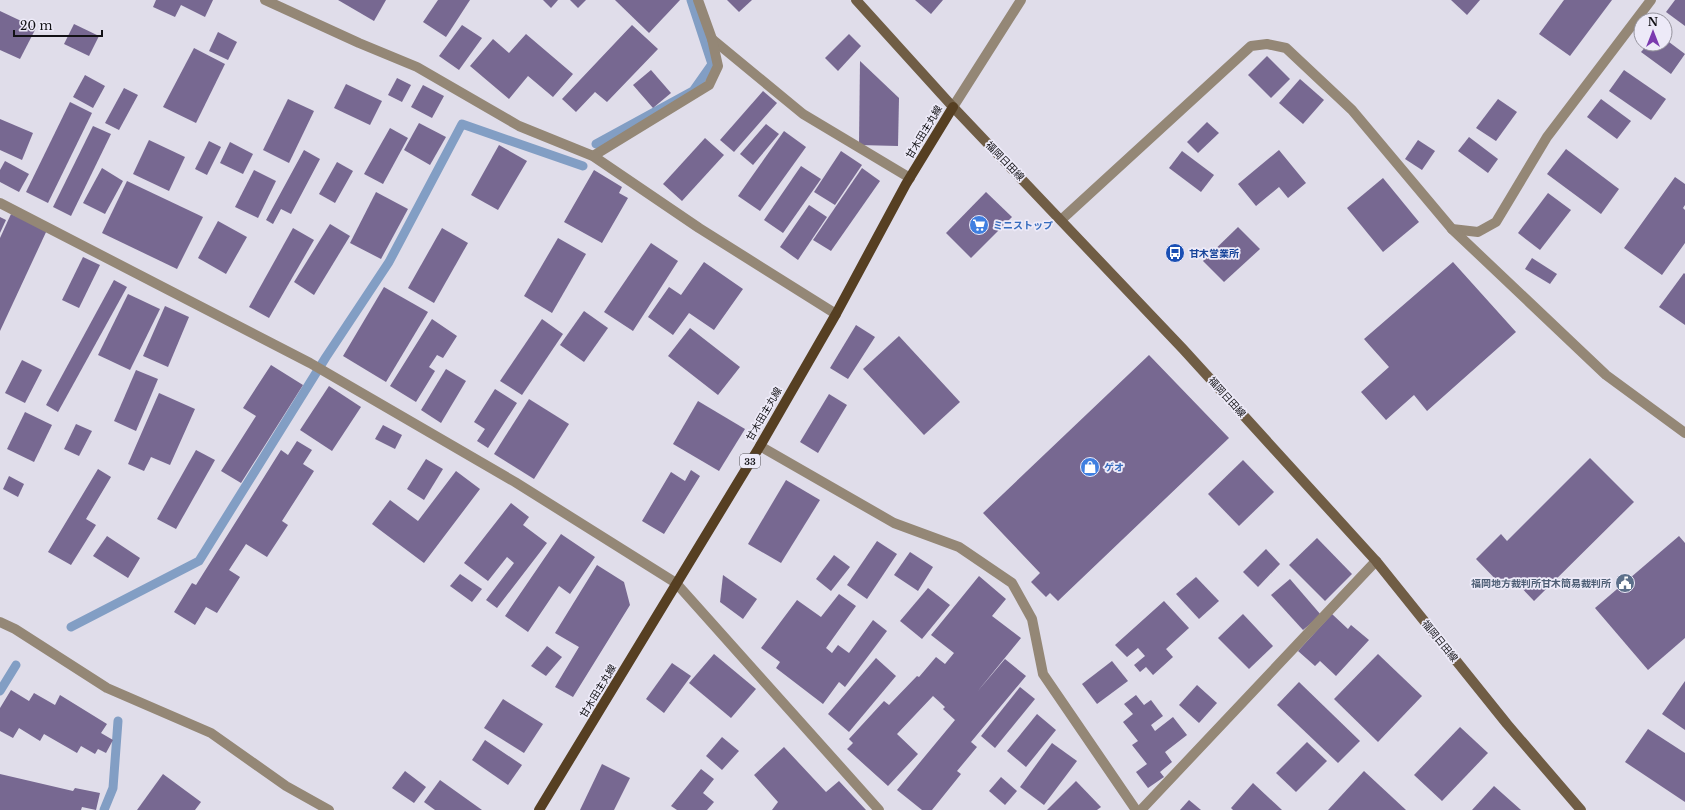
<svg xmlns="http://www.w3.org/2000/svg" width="1685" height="810" viewBox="0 0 1685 810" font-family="'Libre Baskerville','Noto Sans JP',serif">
<rect width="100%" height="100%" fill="#e0ddea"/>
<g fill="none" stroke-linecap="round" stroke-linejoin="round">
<g stroke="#829ec4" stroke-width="9">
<path d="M596 144 693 91 712 64 691 0"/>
<path d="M71 627 199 561 326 357 389 262 462 124 583 166"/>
<path d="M0 691 16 665"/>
<path d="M104 810 113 788 118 721"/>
</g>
</g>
<g fill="#776891">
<path d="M156 0H213L205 17 181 5 175 17 153 7Z"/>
<path d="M338 0H386L374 21Z"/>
<path d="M438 0H470L446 37 423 22Z"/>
<path d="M543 0H558L551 8Z"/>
<path d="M570 0H586L578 8Z"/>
<path d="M615 0H680L649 33Z"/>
<path d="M727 0H752L739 12Z"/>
<path d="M915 0H943L931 14Z"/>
<path d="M1451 0H1480L1467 15Z"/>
<path d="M1564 0H1612L1570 56 1539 34Z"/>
<path d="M1675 0H1685V26L1666 12Z"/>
<path d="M0 11 36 28 20 59 0 50Z"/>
<path d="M74 24 99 36 89 56 64 44Z"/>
<path d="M462 25 482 38 459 70 439 56Z"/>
<path d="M632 25 658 49 607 102 595 92 576 112 562 99Z"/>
<path d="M218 32 237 42 228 60 209 51Z"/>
<path d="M526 34 573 74 553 97 528 76 509 99 470 66 493 39 509 53Z"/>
<path d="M849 34 861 46 838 71 825 58Z"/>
<path d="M1665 39 1685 54 1671 74 1641 52 1648 44H1665Z"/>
<path d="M194 48 225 64 196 123 163 107Z"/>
<path d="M1267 56 1290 79 1271 98 1248 75Z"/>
<path d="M860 61 899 98 898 146 859 145Z"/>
<path d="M651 70 671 93 653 108 633 85Z"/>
<path d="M1624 70 1666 99 1651 120 1609 91Z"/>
<path d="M85 75 105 86 93 108 73 97Z"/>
<path d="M397 78 411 85 402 102 388 95Z"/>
<path d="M1300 79 1324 100 1303 124 1279 103Z"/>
<path d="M346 84 382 101 370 125 334 108Z"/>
<path d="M423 85 444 96 432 118 411 107Z"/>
<path d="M124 88 138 95 119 130 105 123Z"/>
<path d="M763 91 777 103 734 152 720 140Z"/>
<path d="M288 99 314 111 289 163 263 150Z"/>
<path d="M1498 99 1517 112 1496 141 1476 128Z"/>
<path d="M1601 99 1631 121 1617 139 1587 117Z"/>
<path d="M70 102 92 113 48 203 26 192Z"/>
<path d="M0 119 33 133 22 160 0 150Z"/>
<path d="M1207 122 1219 133 1198 153 1187 142Z"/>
<path d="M419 123 446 137 430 165 404 150Z"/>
<path d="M766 124 779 134 753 165 740 154Z"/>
<path d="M93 126 111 134 71 216 53 207Z"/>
<path d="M390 128 408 138 383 184 364 174Z"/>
<path d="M784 131 806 147 760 211 738 196Z"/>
<path d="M1469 137 1498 159 1488 173 1458 151Z"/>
<path d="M705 138 724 155 682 201 663 184Z"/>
<path d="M149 140 185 157 169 191 133 174Z"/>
<path d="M1418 140 1435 151 1422 170 1405 159Z"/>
<path d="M209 141 221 147 207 175 195 169Z"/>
<path d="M230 142 253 154 243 174 220 163Z"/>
<path d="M499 145 527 161 498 210 471 195Z"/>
<path d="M1566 149 1619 189 1601 214 1547 174Z"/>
<path d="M304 150 320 159 291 214 281 209 273 224 266 220Z"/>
<path d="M1279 150 1306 183 1288 198 1279 187 1256 206 1238 184Z"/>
<path d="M841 151 862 165 835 205 814 192Z"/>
<path d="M1182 151 1214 175 1201 192 1169 168Z"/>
<path d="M5 161 29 174 19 192 0 182V170Z"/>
<path d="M337 162 353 171 335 203 319 194Z"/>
<path d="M801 166 821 179 783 233 764 220Z"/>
<path d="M102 168 123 181 105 214 83 203Z"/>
<path d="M862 168 880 181 831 251 813 240Z"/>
<path d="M254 170 276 181 258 218 235 207Z"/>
<path d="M594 170 622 187 619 193 628 198 602 243 564 222Z"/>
<path d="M1675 177 1685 184V205L1683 208 1685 210V243L1662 275 1624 248Z"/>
<path d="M1383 178 1419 222 1383 252 1347 208Z"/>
<path d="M127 181 203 217 177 269 102 233Z"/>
<path d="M376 192 408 209 381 259 350 243Z"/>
<path d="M986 192 1012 217 971 258 946 233Z"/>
<path d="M1548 193 1571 210 1540 250 1518 233Z"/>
<path d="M809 205 827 217 798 260 780 247Z"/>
<path d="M11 214 47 230 0 331V238Z"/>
<path d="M0 217 6 220 0 233Z"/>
<path d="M218 221 247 237 226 274 198 258Z"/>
<path d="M330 224 350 236 314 295 294 282Z"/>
<path d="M1238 227 1260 249 1224 282 1203 261Z"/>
<path d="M293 228 314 240 269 318 249 307Z"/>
<path d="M442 228 468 243 434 303 408 288Z"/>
<path d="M558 238 586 254 552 313 524 296Z"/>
<path d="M651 243 678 261 633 331 604 312Z"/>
<path d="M83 257 100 265 79 308 62 300Z"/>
<path d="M1532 258 1557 274 1550 284 1525 269Z"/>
<path d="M704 262 743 289 714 330 689 313 673 335 648 317 669 287 681 295Z"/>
<path d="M1453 262 1516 332 1427 411 1414 395 1386 420 1361 392 1389 367 1364 339Z"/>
<path d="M1684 273 1685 274V325L1659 307Z"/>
<path d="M114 280 127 287 58 412 46 405Z"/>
<path d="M384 287 428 312 386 382 343 356Z"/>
<path d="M128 294 160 309 130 370 98 355Z"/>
<path d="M165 306 189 317 168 367 143 356Z"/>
<path d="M584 311 608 328 584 362 560 345Z"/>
<path d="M432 319 457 336 443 358 437 355 429 367 435 371 416 402 390 386Z"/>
<path d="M542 319 563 334 522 395 500 381Z"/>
<path d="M856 325 875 337 848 379 830 368Z"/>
<path d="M690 328 740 367 718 395 668 356Z"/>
<path d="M899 336 960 402 924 435 863 369Z"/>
<path d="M1149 355 1229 438 1058 601 1050 593 1046 597 1031 582 1040 573 983 513Z"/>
<path d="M22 360 42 370 25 403 5 393Z"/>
<path d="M271 365 303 385 241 483 221 471 256 416 243 408Z"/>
<path d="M446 369 466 381 441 423 421 410Z"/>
<path d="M136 370 158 379 136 431 114 421Z"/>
<path d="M329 386 361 407 332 451 300 430Z"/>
<path d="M495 389 517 403 488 448 477 441 485 429 474 422Z"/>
<path d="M159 393 195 409 170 465 151 457 144 471 128 464Z"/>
<path d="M829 394 847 405 818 453 800 442Z"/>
<path d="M529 399 569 424 534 479 494 454Z"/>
<path d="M698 401 745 429 719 471 673 444Z"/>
<path d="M25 412 52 425 34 462 7 449Z"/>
<path d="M76 424 92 431 79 456 64 449Z"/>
<path d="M383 425 402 435 395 449 375 439Z"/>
<path d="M297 441 312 450 303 464 314 471 282 521 288 525 267 557 246 544 229 570 240 577 217 613 206 607 195 625 174 612 192 583 196 585 281 450 288 455Z"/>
<path d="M196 450 215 460 176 529 157 519Z"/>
<path d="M1590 458 1634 502 1534 601 1515 581 1506 590 1476 559 1501 534 1507 541Z"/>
<path d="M426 459 443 469 424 500 407 489Z"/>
<path d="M1243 460 1274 492 1239 526 1208 494Z"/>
<path d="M98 469 111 477 86 519 96 525 71 565 48 552Z"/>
<path d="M691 470 700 476 664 534 642 521 671 472 685 481Z"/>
<path d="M456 471 480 489 424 563 372 524 390 500 418 521Z"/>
<path d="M9 476 24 484 18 497 3 489Z"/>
<path d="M786 480 820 500 781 563 748 544Z"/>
<path d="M511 503 529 517 523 525 547 543 497 608 486 600 514 563 507 557 488 581 464 563Z"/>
<path d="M561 534 595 557 570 594 559 586 528 632 505 616Z"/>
<path d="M107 536 140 558 128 578 93 556Z"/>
<path d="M1679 536 1685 543V638L1648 670 1595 608Z"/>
<path d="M1317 538 1352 574 1325 601 1289 565Z"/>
<path d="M877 541 897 554 867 599 847 585Z"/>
<path d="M1266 549 1280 564 1258 587 1243 572Z"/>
<path d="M910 552 933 567 918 591 894 575Z"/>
<path d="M834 555 850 567 831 591 816 579Z"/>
<path d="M597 565 624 582 630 605 573 697 555 687 579 647 555 633Z"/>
<path d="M460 574 482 589 472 602 450 586Z"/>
<path d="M723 575 757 599 743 619 720 602Z"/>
<path d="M979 576 1006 599 992 616 1021 638 977 692 1005 659 1026 676 971 742 977 747 957 771 961 774 932 810H922L897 790 955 720 943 709 945 707 933 696 897 734 918 754 888 786 847 749 853 743 849 739 884 701 889 705 917 676 919 677 936 657 945 664 954 653 931 635Z"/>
<path d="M1196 577 1219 601 1199 619 1176 594Z"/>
<path d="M1290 579 1321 615 1303 630 1271 595Z"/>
<path d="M928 588 950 605 922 639 900 621Z"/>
<path d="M839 594 856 606 826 648 832 653 838 645 849 653 873 620 887 631 845 687 839 682 823 704 776 668 780 662 761 648 797 600 821 617Z"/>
<path d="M1164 601 1189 628 1166 649 1173 657 1153 675 1146 667 1140 672 1134 665 1145 656 1138 648 1127 657 1115 645Z"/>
<path d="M1243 614 1273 646 1249 669 1218 638Z"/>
<path d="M1332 614 1348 629 1351 625 1369 640 1336 676 1320 661 1315 666 1298 651Z"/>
<path d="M547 646 562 657 546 676 531 666Z"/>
<path d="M714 654 756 689 731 718 689 683Z"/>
<path d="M1378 654 1422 696 1378 742 1334 699Z"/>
<path d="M876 658 896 676 849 732 828 714Z"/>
<path d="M1112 661 1128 681 1097 704 1082 684Z"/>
<path d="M672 663 691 676 664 713 646 699Z"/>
<path d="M1685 681V730L1662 714Z"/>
<path d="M1299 682 1360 741 1338 763 1277 705Z"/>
<path d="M1197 685 1217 703 1199 723 1179 705Z"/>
<path d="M1020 687 1035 699 995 748 981 736Z"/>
<path d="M11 690 29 701 34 693 55 705 60 695 107 724 101 733 113 740 106 753 98 749 95 754 81 746 77 753 44 734 40 741 19 728 13 738 0 731V708Z"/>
<path d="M1136 695 1144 705 1151 700 1163 716 1151 725 1155 731 1173 717 1187 735 1165 752 1172 762 1160 772 1164 777 1148 788 1136 772 1147 764 1132 745 1138 741 1123 722 1133 714 1124 704Z"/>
<path d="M503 699 543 724 524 753 484 728Z"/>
<path d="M1037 714 1056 730 1026 767 1007 751Z"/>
<path d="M1460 727 1488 753 1442 801 1414 775Z"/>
<path d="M1648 729 1685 753V802L1625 762Z"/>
<path d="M722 737 739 751 722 770 706 756Z"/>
<path d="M485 740 522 765 508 785 472 760Z"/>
<path d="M1307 742 1327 761 1296 792 1276 773Z"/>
<path d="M1052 743 1077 761 1044 805 1020 787Z"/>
<path d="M784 747 826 792 839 781 866 810H772L778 802 754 775Z"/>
<path d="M602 764 630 778 614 810H580Z"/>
<path d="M701 769 714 779 703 793 714 802 707 810H677L671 806Z"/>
<path d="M405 771 426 787 414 803 392 788Z"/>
<path d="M1364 771 1406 810H1328Z"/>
<path d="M0 774 73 791 75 788 100 793 96 810 82 807 81 810H0Z"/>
<path d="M163 774 201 802 195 810H137Z"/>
<path d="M1001 777 1017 791 1005 805 989 791Z"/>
<path d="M440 780 482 810H435L424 802Z"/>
<path d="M1076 781 1101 807 1097 810H1047Z"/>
<path d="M1253 783 1282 810H1233L1231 808Z"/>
<path d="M1494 786 1521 810H1472Z"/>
<path d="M1189 800 1201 810H1180Z"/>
</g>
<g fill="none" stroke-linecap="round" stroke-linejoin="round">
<g stroke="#948776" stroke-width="10">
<path d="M265 0 359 43 417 67 519 126 593 156 699 228 836 314"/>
<path d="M712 39 803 114 910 178"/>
<path d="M593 156 709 85 718 66 712 39 698 0"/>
<path d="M0 203 310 363 515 482 676 583 879 810"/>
<path d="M1061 220 1251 46 1267 44 1286 48 1352 110 1452 229 1478 232 1496 222 1547 137 1651 0"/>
<path d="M1452 229 1606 375 1685 433"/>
<path d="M760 446 894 523 959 547 1012 583 1032 619 1043 674 1136 810"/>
<path d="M0 622 15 629 107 688 211 733 286 786 329 810"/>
<path d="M1141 810 1376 561"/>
</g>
<path stroke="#948776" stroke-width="10" d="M953 107 1021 0"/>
<path stroke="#705d45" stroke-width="10" d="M856 0 953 107 1183 349 1376 561 1507 724 1581 810"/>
<path stroke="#563f22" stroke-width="10" d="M539 810 760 446 836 314 906 184 953 107"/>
</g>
<defs>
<g id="supermarket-disc" transform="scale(1)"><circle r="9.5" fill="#3f7fe0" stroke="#edeaf8"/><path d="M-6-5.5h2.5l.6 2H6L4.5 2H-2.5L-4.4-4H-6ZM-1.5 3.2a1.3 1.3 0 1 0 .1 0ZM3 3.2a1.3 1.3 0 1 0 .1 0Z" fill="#fff"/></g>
<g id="bus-disc" transform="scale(1)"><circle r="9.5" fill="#1a4fb4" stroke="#edeaf8"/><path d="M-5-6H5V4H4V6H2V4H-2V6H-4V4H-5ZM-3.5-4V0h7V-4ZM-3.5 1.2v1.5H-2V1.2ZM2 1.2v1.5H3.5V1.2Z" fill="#fff"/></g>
<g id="shop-disc" transform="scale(1)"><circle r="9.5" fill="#3f7fe0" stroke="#edeaf8"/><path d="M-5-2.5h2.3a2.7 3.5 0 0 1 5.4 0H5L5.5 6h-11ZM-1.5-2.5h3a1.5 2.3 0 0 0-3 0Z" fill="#fff"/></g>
<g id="civic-disc" transform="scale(1)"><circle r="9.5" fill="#5c6f8a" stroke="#edeaf8"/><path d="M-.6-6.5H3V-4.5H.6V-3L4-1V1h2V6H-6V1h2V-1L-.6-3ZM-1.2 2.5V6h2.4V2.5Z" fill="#fff"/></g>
</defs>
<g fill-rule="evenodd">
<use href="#supermarket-disc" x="979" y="225"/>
<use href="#bus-disc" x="1175" y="253"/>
<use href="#shop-disc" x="1090" y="467"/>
<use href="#civic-disc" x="1625" y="583"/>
</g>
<g text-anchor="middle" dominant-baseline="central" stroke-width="3.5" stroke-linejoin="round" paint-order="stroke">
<rect fill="#edeaf8" stroke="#545259" stroke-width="1" x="740" y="454" width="20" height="14" rx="3"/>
<g font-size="9" font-weight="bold" fill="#121115">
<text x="750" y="461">33</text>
</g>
<g font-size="10" fill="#121115" stroke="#edeaf8">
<text transform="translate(924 132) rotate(-59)">甘木田主丸線</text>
<text transform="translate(1005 161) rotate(46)">福岡日田線</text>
<text transform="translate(1227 397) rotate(48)">福岡日田線</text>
<text transform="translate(764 414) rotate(-60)">甘木田主丸線</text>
<text transform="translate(1440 641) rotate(51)">福岡日田線</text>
<text transform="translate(598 691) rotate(-59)">甘木田主丸線</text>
</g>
<g font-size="10" font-weight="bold" fill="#366cbe" stroke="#edeaf8" text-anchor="start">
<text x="993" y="225">ミニストップ</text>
<text x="1104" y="467">ゲオ</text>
</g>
<g font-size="10" font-weight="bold" fill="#164399" stroke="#edeaf8" text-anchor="start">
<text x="1189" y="253">甘木営業所</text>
</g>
<g font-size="10" font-weight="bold" fill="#4e5e75" stroke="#edeaf8" text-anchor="end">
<text x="1611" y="583">福岡地方裁判所甘木簡易裁判所</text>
</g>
</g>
<g transform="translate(1653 32)"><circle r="19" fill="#edeaf8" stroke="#95939d"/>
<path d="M0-3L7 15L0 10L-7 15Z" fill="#7b3aaf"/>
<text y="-6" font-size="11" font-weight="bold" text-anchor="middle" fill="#121115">N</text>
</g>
<path d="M14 30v6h88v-6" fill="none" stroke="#121115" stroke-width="2"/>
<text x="20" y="30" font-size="12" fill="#121115" stroke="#edeaf8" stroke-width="3" paint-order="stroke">20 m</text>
</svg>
